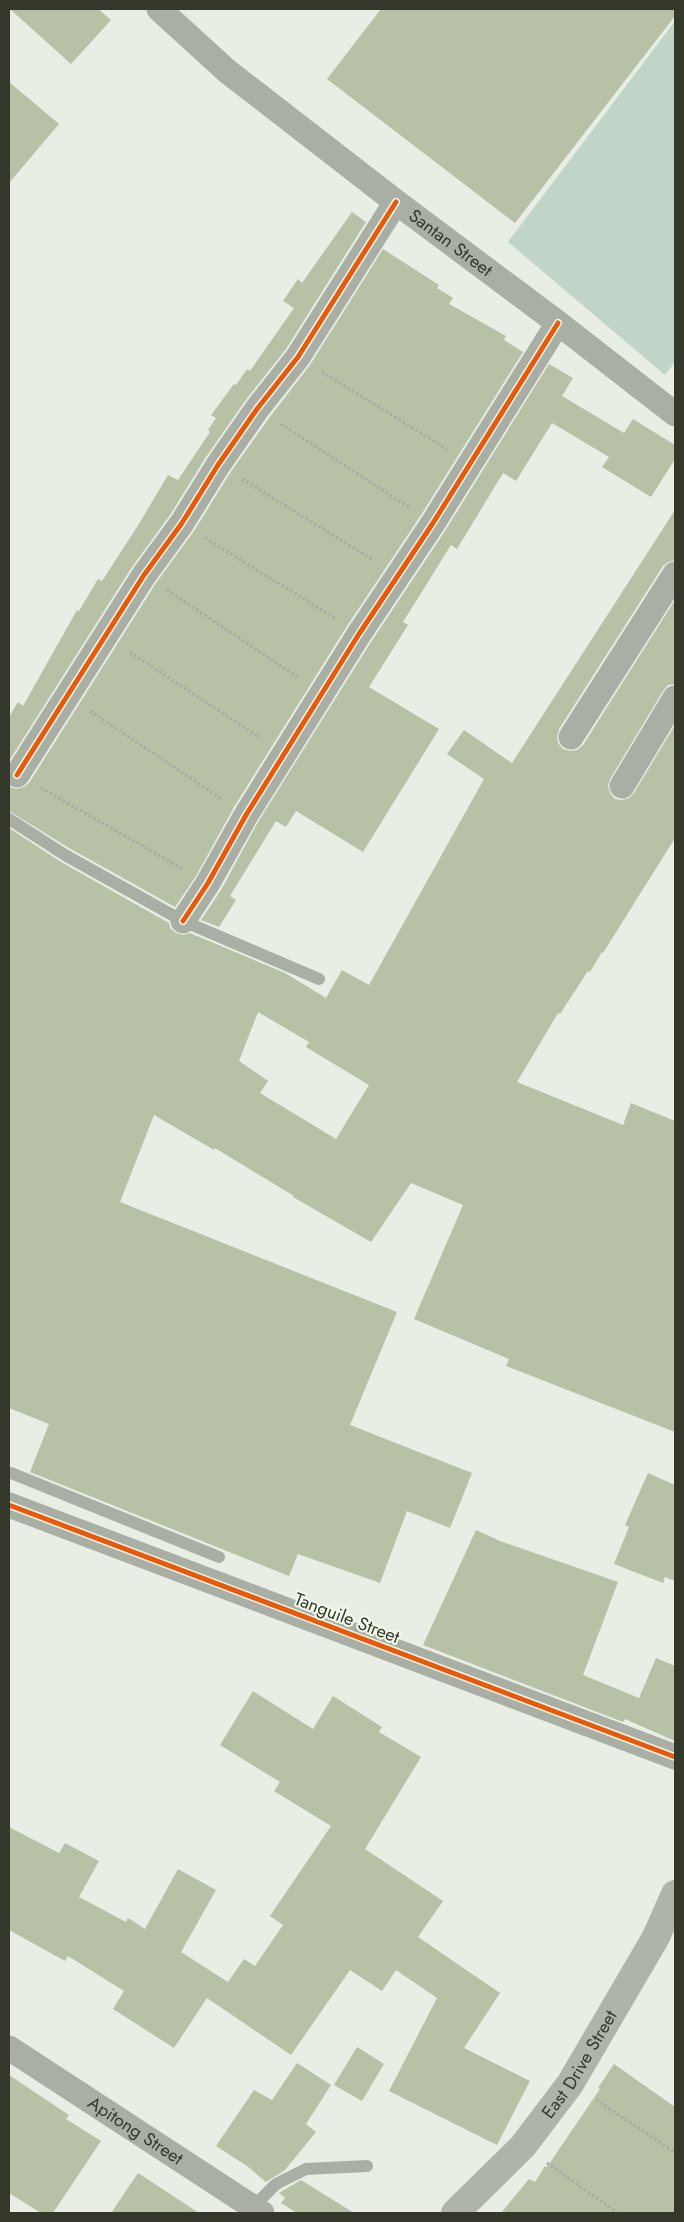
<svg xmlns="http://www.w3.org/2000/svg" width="684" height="2222" viewBox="0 0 684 2222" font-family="Jost,sans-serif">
<rect width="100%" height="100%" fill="#e8eee4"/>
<path fill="#c0d5c7" d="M675 21V362L665 375 508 242Z"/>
<g fill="#b6c1a6" fill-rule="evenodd">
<path d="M10 9H98L111 20 71 64Z"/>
<path d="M381 9H675V16L515 223 327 79Z"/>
<path d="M9 82 59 124 9 183Z"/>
<path d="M352 212 366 222 286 349 245 401 206 457 170 515 132 567 9 761V717L18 702 23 706 77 610 79 611 98 579 102 581 139 524 168 475 178 480 210 432 208 430 216 418 211 415 234 384 236 385 247 369 250 371 294 308 283 301 298 279 302 283Z"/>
<path d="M383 249 439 285 437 288 453 298 449 304 506 336 504 340 523 352 421 515 347 626 234 807 196 876 175 907 69 848 9 811V787L17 789 24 787 29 783 156 583 194 531 230 473 269 418 310 365Z"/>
<path d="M549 364 573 378 562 396 624 433 633 419 675 445V459L651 497 602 467 609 457 552 423 516 481 503 473 457 549 451 545 403 622 408 625 369 687 439 729 363 852 296 811 286 827 276 821 230 896 236 900 219 927 201 920 221 890 258 822 371 642 445 531Z"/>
<path d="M675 510V560L668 562 663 566 559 729 557 737 558 743 563 749 570 751 577 750 583 745 675 600V684L668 685 663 691 610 779 608 786 610 793 615 799 622 800 629 798 634 793 675 725V838L603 953 602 952 590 972 588 971 560 1014 558 1013 517 1082 623 1125 631 1103 675 1121V1432L506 1366 509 1359 414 1319 463 1205 411 1183 371 1242 293 1197 294 1196 215 1148 214 1150 154 1115 120 1202 397 1312 350 1425 472 1473 450 1528 407 1511 380 1583 298 1554 289 1576 30 1472 49 1424 9 1408V828L61 862 169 923 170 928 176 933 183 935 190 933 285 973 326 998 342 970 369 985 484 779 447 754 464 730 512 763ZM258 1012 309 1042 306 1047 369 1085 336 1139 260 1093 268 1081 239 1061Z"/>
<path d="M648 1473 675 1485V1581L665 1577 663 1583 614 1564 629 1527 625 1525Z"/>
<path d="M476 1530 500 1541 618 1582 583 1675 639 1698 656 1658 675 1666V1741L625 1719 623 1722 423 1645Z"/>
<path d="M253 1691 313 1729 333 1696 382 1727 379 1732 421 1757 365 1849 443 1901 418 1937 500 1993 464 2048 530 2081 497 2145 389 2091 437 1998 396 1970 382 1991 350 1970 291 2055 207 1998 174 2048 113 2009 124 1991 68 1956 65 1961 9 1930V1827L59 1853 65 1843 99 1861 79 1897 126 1922 128 1918 145 1929 178 1869 216 1890 181 1952 228 1982 244 1959 255 1966 283 1925 270 1916 331 1826 274 1791 280 1782 220 1745Z"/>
<path d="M357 2047 384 2064 362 2101 334 2085Z"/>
<path d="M297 2063 331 2085 306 2124 316 2132 285 2170 266 2182 247 2166 216 2146 254 2090 272 2100Z"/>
<path d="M614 2064 675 2107V2213H501L529 2179 535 2182 545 2166 547 2167 600 2089 598 2088Z"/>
<path d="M9 2075 69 2115 66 2119 101 2141 53 2213H41L9 2193Z"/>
<path d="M138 2173 199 2213H111Z"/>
<path d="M301 2180 354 2213H297L281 2203 285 2198 279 2193Z"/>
</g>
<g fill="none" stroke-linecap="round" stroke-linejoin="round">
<g stroke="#a8ada3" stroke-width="3" stroke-dasharray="2.5 2.5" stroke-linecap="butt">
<path d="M322 372 447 449"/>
<path d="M281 424 410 508"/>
<path d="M242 479 373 560"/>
<path d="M205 538 336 619"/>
<path d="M167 590 299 678"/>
<path d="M130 652 260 738"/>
<path d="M90 711 222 799"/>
<path d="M41 788 183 869"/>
<path d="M596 2100 675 2152"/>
<path d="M547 2163 618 2213"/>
</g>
<g stroke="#aaafa6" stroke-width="12">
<path d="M9 819 65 855 183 921 319 979"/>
<path d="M11 1473 219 1557"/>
<path d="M253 2207 276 2184 306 2169 367 2166"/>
</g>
<g stroke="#aaafa6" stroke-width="25">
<path id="s1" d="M159 9 227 71 396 202 558 323 675 414"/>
<path d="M571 737 675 574"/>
<path d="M17 775 144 575 182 523 218 465 257 409 298 357 396 202"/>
<path d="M622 786 675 698"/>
<path d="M183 921 208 883 246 815 359 634 433 523 558 323"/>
<path d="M9 1505 675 1757"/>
<path id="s2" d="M9 2048 262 2213"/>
</g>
<path stroke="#aeb4a9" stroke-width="28" id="s3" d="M455 2213 523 2146 570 2084 656 1937 675 1894"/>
<g stroke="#f1faec" stroke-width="8">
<g id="cycleway">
<path d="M17 775 144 575 182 523 218 465 257 409 298 357 396 202"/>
<path d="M183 921 208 883 246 815 359 634 433 523 558 323"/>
<path d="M9 1505 675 1757"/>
</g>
</g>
<use href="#cycleway" stroke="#e8590c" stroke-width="5"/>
</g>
<g text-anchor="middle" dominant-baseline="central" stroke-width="4" stroke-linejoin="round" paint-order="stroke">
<g font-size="18" fill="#33382b" stroke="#f1faec">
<text stroke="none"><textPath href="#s1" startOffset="374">Santan Street</textPath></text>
<text transform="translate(347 1618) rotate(21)">Tanguile Street</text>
<text stroke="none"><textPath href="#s3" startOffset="195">East Drive Street</textPath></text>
<text stroke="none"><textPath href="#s2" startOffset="151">Apitong Street</textPath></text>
</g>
</g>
<rect width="684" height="2222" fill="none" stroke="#33382b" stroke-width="20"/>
</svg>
